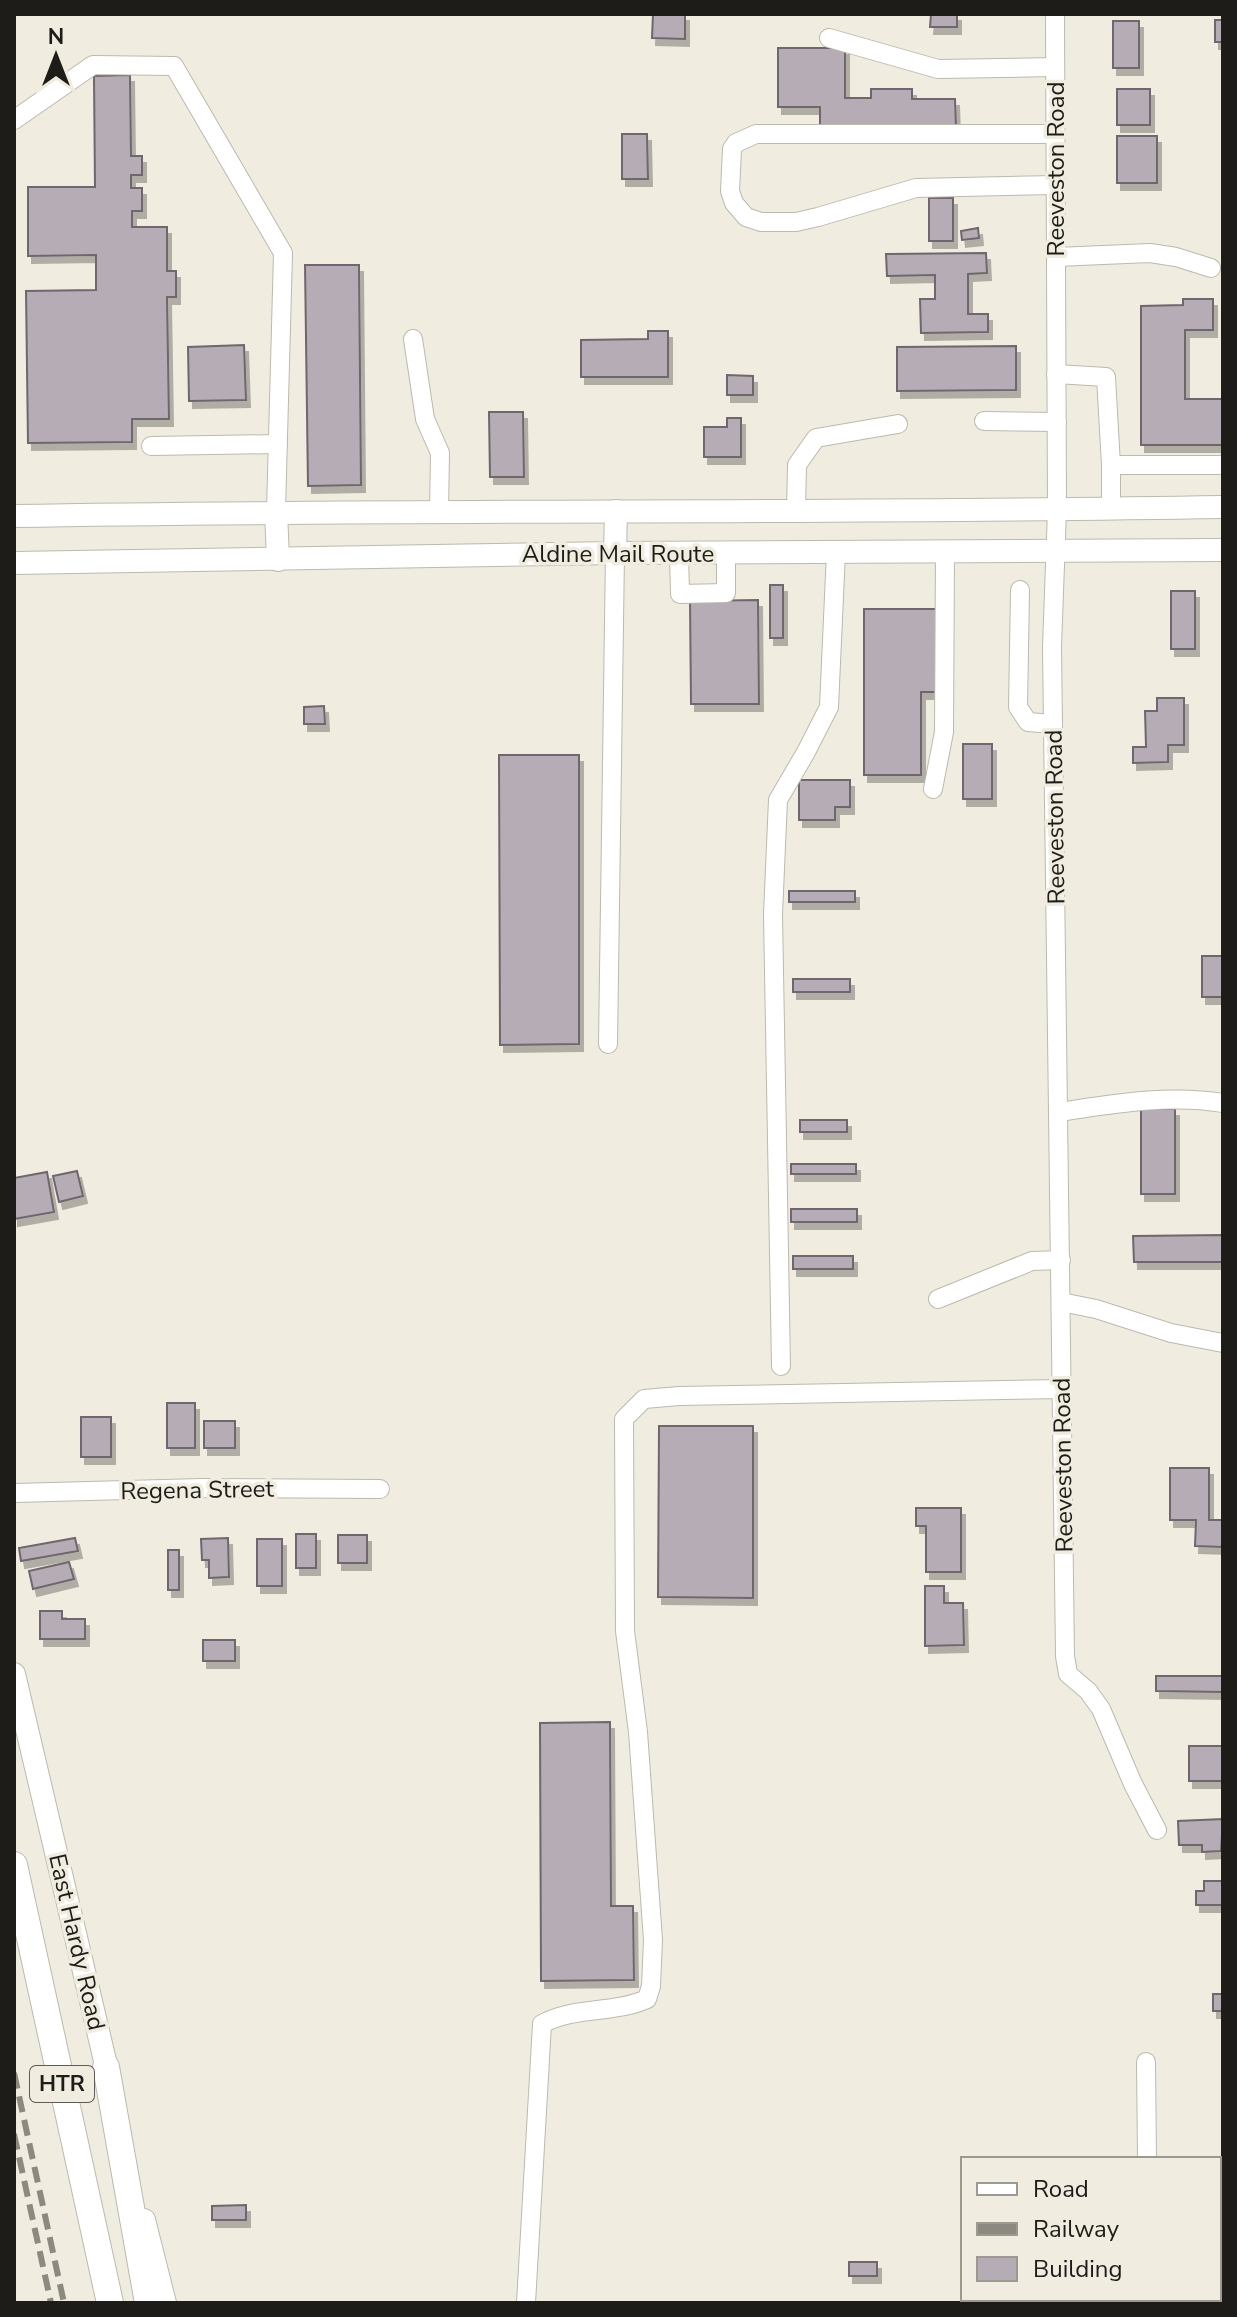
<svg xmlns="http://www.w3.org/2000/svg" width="1237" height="2317" viewBox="0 0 1237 2317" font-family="'Nunito Sans',sans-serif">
<defs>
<filter id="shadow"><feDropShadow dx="4" dy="7" stdDeviation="0" flood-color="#0004"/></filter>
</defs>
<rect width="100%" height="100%" fill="#f0ede0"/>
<g fill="#b6acb5" stroke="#6f666d" stroke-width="2" filter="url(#shadow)">
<path d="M653 14H685V39L652 38Z"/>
<path d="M931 14H957V27H930Z"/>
<rect x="1215" y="20" width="8" height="22"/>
<rect x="1113" y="21" width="26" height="47"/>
<path d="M778 48H845V98H871V89H912V99H955L956 127H820V107H778Z"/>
<path d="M130 75 131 156H142V175H131V188H142V211H132V227H167V271H176V297H167L169 419H132V442L28 443 26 291 96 290V255L28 256V187H95L94 76Z"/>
<rect x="1117" y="89" width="33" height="36"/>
<path d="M622 134H647L648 179H622Z"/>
<rect x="1117" y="136" width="40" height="47"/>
<rect x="929" y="198" width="24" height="43"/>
<path d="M978 228 979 238 962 240 961 231Z"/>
<path d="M986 253 987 273 968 274V314H988V332L921 333 920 299H935V275L887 276 886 254Z"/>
<path d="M305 265H359L361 485 308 486Z"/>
<path d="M1183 299H1213V330H1185V399H1223V445H1141V306L1183 305Z"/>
<path d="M648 331H668V377H581V340L648 339Z"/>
<path d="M244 345 246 400 189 401 188 347Z"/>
<path d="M1016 346V390L897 391V347Z"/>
<path d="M727 375 753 376V395H727Z"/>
<path d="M489 412H523L524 477H490Z"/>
<path d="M727 418H741V457H704V427H727Z"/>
<rect x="770" y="585" width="13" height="53"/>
<rect x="1171" y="591" width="24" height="58"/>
<path d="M758 600 759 704H691L690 601Z"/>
<path d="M864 609H940V692H921V775H864Z"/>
<path d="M1157 698H1184V745H1168V762L1133 763V747H1146L1145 711H1157Z"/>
<path d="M324 706 325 724H304V707Z"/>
<rect x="963" y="744" width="29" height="55"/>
<path d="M499 755H579V1044L500 1045Z"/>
<path d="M799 780H850V807H835V820H799Z"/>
<rect x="789" y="891" width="66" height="11"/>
<rect x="1202" y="956" width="21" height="41"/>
<rect x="793" y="979" width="57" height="13"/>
<rect x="1141" y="1109" width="34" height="85"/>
<rect x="800" y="1120" width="47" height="12"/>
<rect x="791" y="1164" width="65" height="10"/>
<path d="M77 1171 83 1196 59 1202 53 1176Z"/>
<path d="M47 1172 54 1212 14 1219V1178Z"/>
<rect x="791" y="1209" width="66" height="13"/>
<path d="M1223 1235V1262H1134L1133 1236Z"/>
<rect x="793" y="1256" width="60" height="13"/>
<rect x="167" y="1403" width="28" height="45"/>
<rect x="81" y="1417" width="30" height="40"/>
<rect x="204" y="1421" width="31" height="27"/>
<path d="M659 1426H753V1598L658 1597Z"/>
<path d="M1170 1468H1209V1520H1223V1547L1195 1546 1196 1520H1170Z"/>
<path d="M916 1508H961V1572H926V1526H916Z"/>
<rect x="296" y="1534" width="20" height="34"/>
<rect x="338" y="1535" width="29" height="28"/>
<path d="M75 1538 78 1551 21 1561 19 1548Z"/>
<path d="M228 1538 229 1577 209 1578V1560H202L201 1539Z"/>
<rect x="257" y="1539" width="25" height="47"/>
<rect x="168" y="1550" width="11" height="40"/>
<path d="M69 1562 74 1579 33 1589 29 1571Z"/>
<path d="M925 1586H944V1603H963L964 1645 925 1646Z"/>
<path d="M40 1611H62V1619H85V1639H40Z"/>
<rect x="203" y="1640" width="32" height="21"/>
<path d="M1156 1676H1223V1692L1156 1691Z"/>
<path d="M610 1722 611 1906H633L634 1980 541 1981 540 1723Z"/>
<rect x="1189" y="1746" width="34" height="35"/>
<path d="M1223 1819 1221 1851 1202 1852V1845H1179L1178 1821Z"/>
<path d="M1204 1881H1223V1905H1196V1891H1204Z"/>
<rect x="1213" y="1994" width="10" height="17"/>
<path d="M246 2205V2220H212V2206Z"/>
<rect x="849" y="2262" width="28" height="14"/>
<path d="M1219 2296H1223V2303H1172V2299H1219Z"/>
</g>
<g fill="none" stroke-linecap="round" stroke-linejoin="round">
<g stroke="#bcb9ad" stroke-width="20">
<g id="minor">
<path d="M1055 14 1057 510 1052 647 1065 1656 1068 1674 1088 1691 1101 1709 1133 1784 1157 1830"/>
<path d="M829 38 938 69 1055 67"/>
<path d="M14 120 93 65 174 66 283 253 276 511"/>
<path d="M1056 134H756L736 143 732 149 730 191 734 203 746 217 761 222H796L818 217 916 188 1056 185"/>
<path d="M1056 257 1150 253 1176 257 1211 268"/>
<path d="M413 339 425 419 440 453 439 511"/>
<path d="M1056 374 1106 377 1111 465H1223"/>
<path d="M984 421 1057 422"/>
<path d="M151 446 278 444"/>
<path d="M1111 465V509"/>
<path d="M796 510 797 465 816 438 898 424"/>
<path d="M679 553 680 594 726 593V553"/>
<path d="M1020 590 1018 707 1028 722 1053 724"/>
<path d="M933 789 944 732 945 551"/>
<path d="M608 1044 615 553"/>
<path d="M1059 1112C1113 1104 1168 1094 1223 1103"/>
<path d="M938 1299 1032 1261 1061 1260"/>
<path d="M1061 1302 1096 1309 1171 1333 1223 1343"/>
<path d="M781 1366 773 914 778 800 806 752 829 707 836 552"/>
<path d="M14 1493 201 1488 380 1489"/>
<path d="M1146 2062 1147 2159"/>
<path d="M1146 2299V2303"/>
<path d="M526 2303 542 2024C575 2006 613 2014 647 1999L651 1986 653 1940 638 1732 625 1631 624 1419 644 1399 679 1396 1062 1389"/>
</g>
</g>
<g stroke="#bcb9ad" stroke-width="24">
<g id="major">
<path d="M276 511 278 560"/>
<path d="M14 516C417 509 820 514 1223 507"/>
<path d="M615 553 616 511"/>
<path d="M14 563 615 553 1223 550"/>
<path d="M14 1674 110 2082"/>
<path d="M144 2220 165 2303"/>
</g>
</g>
<g stroke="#bcb9ad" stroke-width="28">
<g id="highway">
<path d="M14 1865 110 2303"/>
<path d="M106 2067 148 2303"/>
</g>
</g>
<use href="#minor" stroke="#fff" stroke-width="18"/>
<use href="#major" stroke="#fff" stroke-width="22"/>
<use href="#highway" stroke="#fff" stroke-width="26"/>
<g stroke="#8b8980" stroke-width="6" stroke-dasharray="16 8" stroke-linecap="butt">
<path d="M14 2073 64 2303"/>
<path d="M14 2134 51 2303"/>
</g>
</g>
<g text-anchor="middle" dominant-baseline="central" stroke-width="7" stroke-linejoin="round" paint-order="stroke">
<rect fill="#f0ede0" stroke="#5c5b54" stroke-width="2" x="30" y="2066" width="64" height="36" rx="6"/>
<g font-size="22" font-weight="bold" fill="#1d1c18">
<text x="62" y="2084">HTR</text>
</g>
<g font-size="24" fill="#1d1c18" stroke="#f0ede0">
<text transform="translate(1056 169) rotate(-90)">Reeveston Road</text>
<text x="618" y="554">Aldine Mail Route</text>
<text transform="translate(1055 817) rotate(-91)">Reeveston Road</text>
<text transform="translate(1063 1465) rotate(-91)">Reeveston Road</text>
<text transform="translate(197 1490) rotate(-1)">Regena Street</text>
<text transform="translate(77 1942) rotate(77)">East Hardy Road</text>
</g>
</g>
<rect width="1237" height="2317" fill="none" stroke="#1d1c18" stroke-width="32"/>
<rect x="961" y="2157" width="260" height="144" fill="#f0ede0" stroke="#9c9990" stroke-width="2"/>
<rect x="977" y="2183" width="40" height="12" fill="#ffffff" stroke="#9c9990" stroke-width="2"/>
<text x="1033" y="2197" font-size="24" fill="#1d1c18">Road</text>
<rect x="977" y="2223" width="40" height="12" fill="#8b8980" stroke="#9c9990" stroke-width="2"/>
<text x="1033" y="2237" font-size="24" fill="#1d1c18">Railway</text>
<rect x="977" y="2257" width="40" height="24" fill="#b6acb5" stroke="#9c9990" stroke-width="2"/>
<text x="1033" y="2277" font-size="24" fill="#1d1c18">Building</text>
<g transform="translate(56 56)" stroke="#f0ede0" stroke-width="6" paint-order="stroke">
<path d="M0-6L14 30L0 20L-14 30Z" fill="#1d1c18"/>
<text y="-12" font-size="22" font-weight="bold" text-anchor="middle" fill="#1d1c18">N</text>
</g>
</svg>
